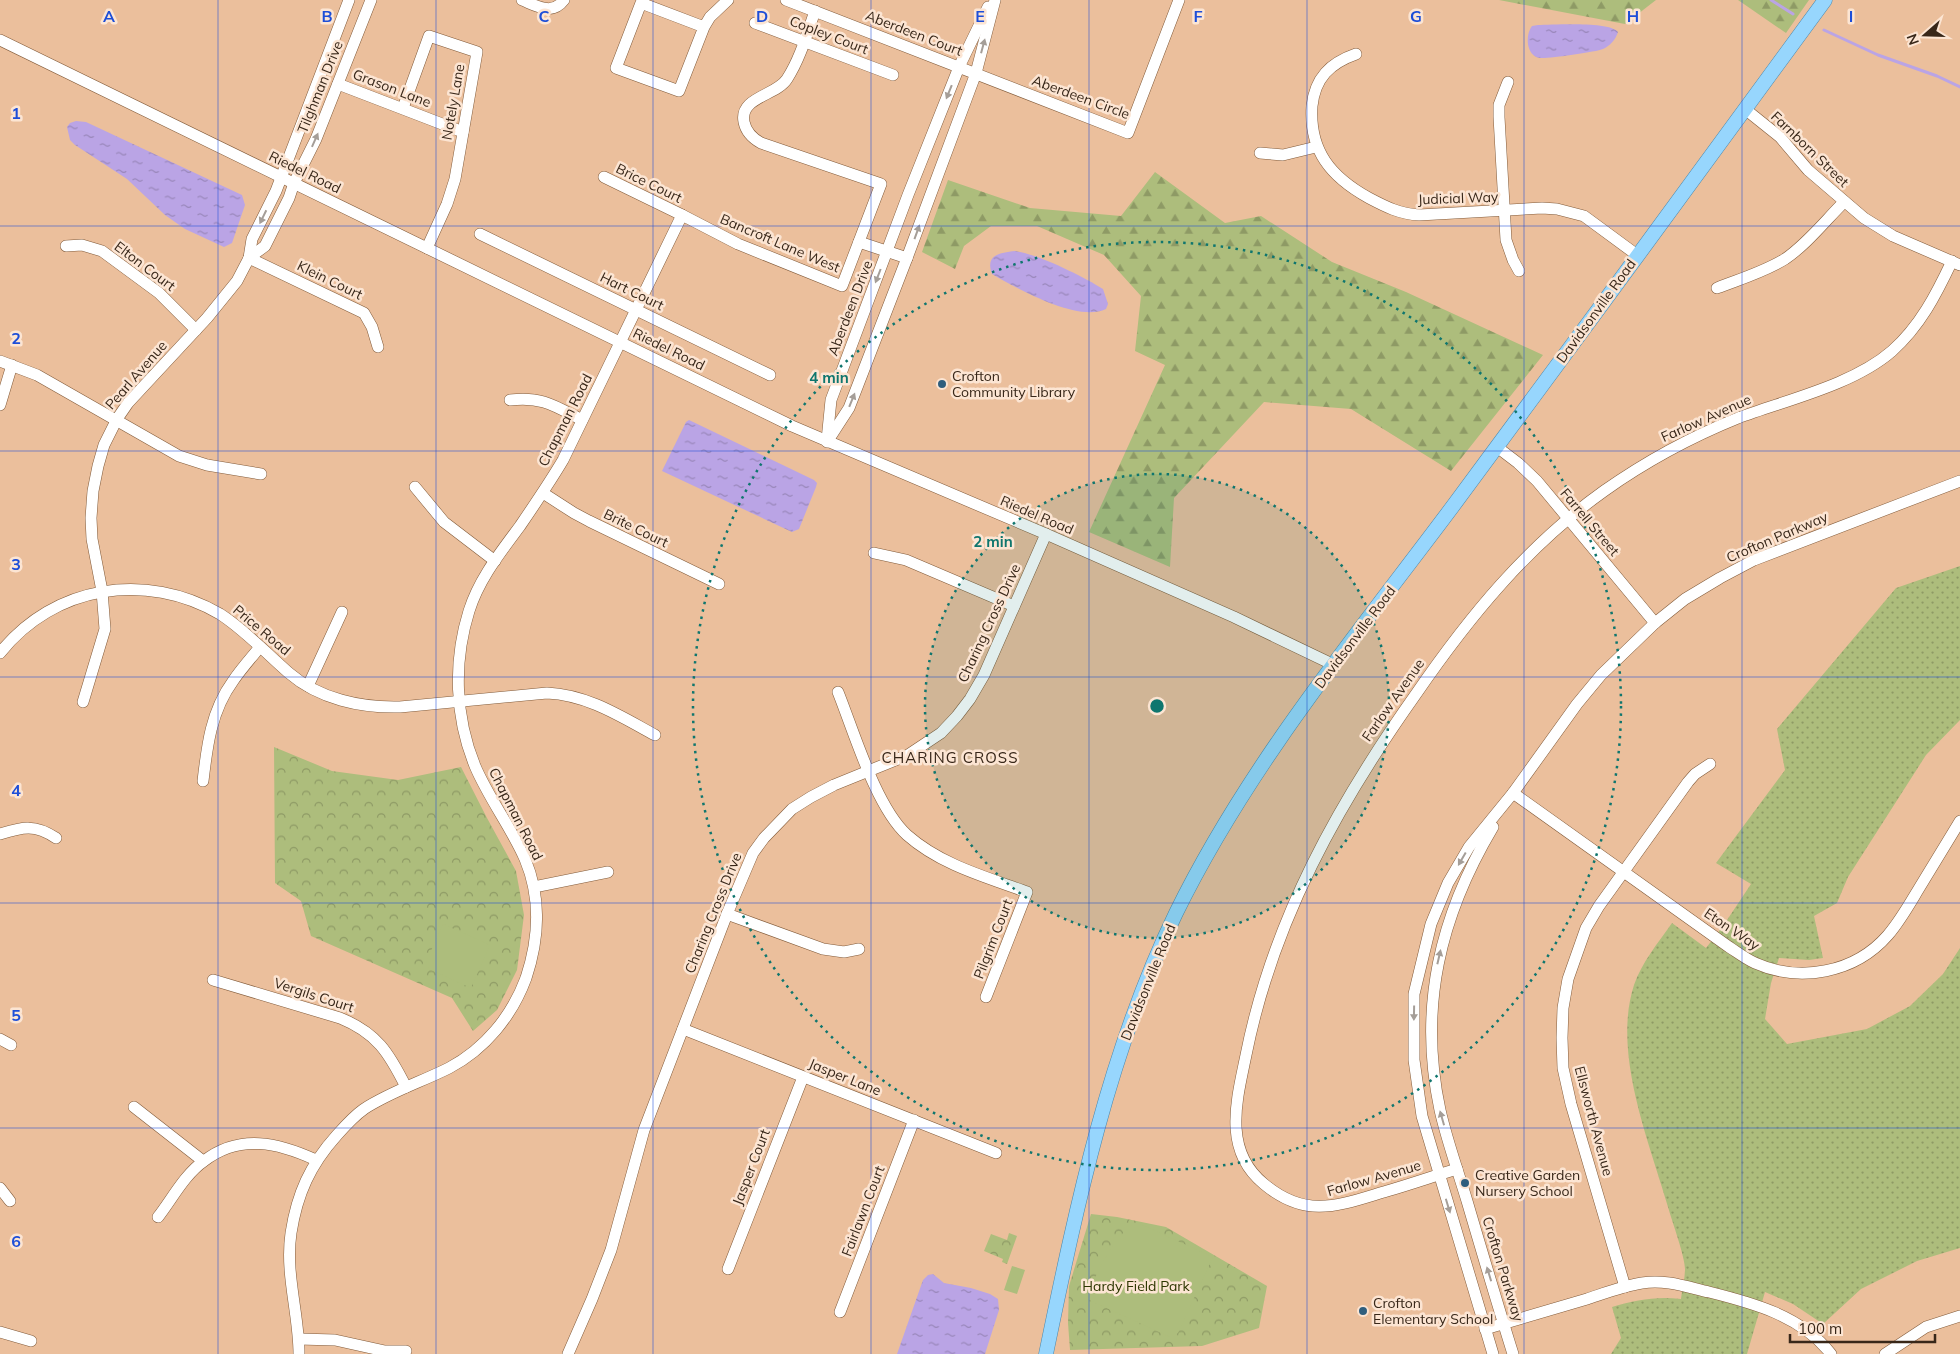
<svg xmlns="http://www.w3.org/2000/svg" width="1960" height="1354" viewBox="0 0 1960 1354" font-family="Mulish,sans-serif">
<defs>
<pattern id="grass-dots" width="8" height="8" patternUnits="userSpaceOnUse" patternTransform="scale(1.25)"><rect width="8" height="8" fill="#adbd7c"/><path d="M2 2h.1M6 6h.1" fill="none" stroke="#8e9a65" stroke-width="1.8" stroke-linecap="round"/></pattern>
<pattern id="forest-firs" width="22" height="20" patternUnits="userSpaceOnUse" patternTransform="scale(1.25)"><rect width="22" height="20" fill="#adbd7c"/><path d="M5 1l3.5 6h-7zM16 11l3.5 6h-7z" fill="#8e9a65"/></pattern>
<pattern id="park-crowns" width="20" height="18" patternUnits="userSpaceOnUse" patternTransform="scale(1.25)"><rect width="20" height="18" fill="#adbd7c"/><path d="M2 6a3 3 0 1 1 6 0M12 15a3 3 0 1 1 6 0" fill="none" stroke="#8e9a65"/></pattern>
<pattern id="water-ripples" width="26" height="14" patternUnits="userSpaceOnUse" patternTransform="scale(1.25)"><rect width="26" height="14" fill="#baa4e5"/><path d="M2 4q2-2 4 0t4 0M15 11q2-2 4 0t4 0" fill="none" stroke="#9886b9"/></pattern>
</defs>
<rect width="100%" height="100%" fill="#ebbf9c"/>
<path fill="url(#grass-dots)" d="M1960 566V720L1926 755 1848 877 1837 903 1814 916 1823 958 1809 960 1779 958 1771 983 1765 1019 1787 1044 1867 1029 1910 1006 1943 974 1960 948V1248L1917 1261 1861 1289 1823 1324 1793 1304 1765 1292 1747 1354H1611L1621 1338 1612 1307C1636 1300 1656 1296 1681 1299 1682 1289 1685 1279 1685 1269 1685 1257 1672 1221 1668 1207 1649 1141 1612 1053 1634 985 1642 962 1658 943 1672 923L1706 948 1723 926 1751 884 1716 863 1785 770 1777 729 1896 588Z"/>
<g fill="url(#forest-firs)">
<path d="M1499 0H1656L1625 24Z"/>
<path d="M1738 0H1809L1786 33Z"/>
<path d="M1155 172 1225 223 1261 216 1332 262 1406 292 1543 355 1451 471 1351 409 1264 402 1174 498 1170 567 1089 532 1165 365 1135 351 1141 296 1104 255 1037 226H991L964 246 955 269 922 252 948 180 1030 208 1121 216Z"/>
</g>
<g fill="url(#park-crowns)">
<path d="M274 747 332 771 398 780 461 767 487 818 516 871 524 915 517 970 497 1010 473 1031 452 998 311 936 301 901 275 883Z"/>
<path d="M1091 1214 1117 1217 1166 1227 1267 1286 1259 1328 1202 1346 1070 1350 1068 1323 1069 1286Z"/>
<path d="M1009 1233 1017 1236 1007 1264 1002 1262 1003 1259 984 1251 991 1234 1007 1240Z"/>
</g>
<g fill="#adbd7c">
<path d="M443 924 490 945 471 988 429 969 426 962Z"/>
<path d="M1135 1224H1140L1213 1257 1178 1333 1170 1337 1087 1299C1093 1278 1115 1233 1135 1224Z"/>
<path d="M1012 1266 1025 1270 1017 1294 1004 1290Z"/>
</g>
<g fill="url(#water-ripples)">
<path d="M1538 25C1553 25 1609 21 1618 32 1616 39 1610 46 1603 49 1596 52 1547 59 1540 58 1526 56 1525 35 1532 26Z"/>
<path d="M76 121 86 122 242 195 245 205 232 243 224 247 185 229 165 215 127 179 75 145 70 140 67 127 70 123Z"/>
<path d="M1015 251C1038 254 1082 276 1103 289L1108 304 1106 309C1078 323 1018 289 992 274 985 255 999 253 1015 251Z"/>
<path d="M689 420 814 480 817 483 816 487 799 529 792 532 662 471 686 422Z"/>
<path d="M933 1274 944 1283 971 1288 990 1294 998 1299 999 1310 985 1354H897L923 1280 928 1275Z"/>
</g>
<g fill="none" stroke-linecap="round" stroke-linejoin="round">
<g stroke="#baa4e5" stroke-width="3">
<path d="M1771 0 1793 14"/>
<path d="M1824 30 1878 55 1937 76 1960 87"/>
</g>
<g stroke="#825b3a" stroke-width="12">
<g id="minor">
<path d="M522 0C537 6 552 16 564 0"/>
<path d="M786 0 1128 133 1179 0"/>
<path d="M755 23 893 75"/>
<path d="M704 27 641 3 616 68 679 91 704 27 710 17 728 0"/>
<path d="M0 40 792 426 1046 534 1234 617 1334 665"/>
<path d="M1356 54C1330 63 1315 78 1312 106 1309 151 1331 177 1369 198 1386 207 1400 214 1419 215L1542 208 1557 209 1584 216 1637 255"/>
<path d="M1508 82 1499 105V117L1506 240 1513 260 1519 271"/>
<path d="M338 84 463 132"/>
<path d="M403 108 429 36 477 52 455 179 447 204 427 248"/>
<path d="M1745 109 1780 137 1808 170 1864 218 1893 236 1960 265"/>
<path d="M1260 153 1283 155 1316 147"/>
<path d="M604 177 682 215"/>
<path d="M480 234 770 375"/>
<path d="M859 242 907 258"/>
<path d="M66 246 82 245 102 251 159 293 196 330"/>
<path d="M249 258 265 246 289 198 294 183 316 139 371 0"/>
<path d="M249 258 364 313 372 327 378 347"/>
<path d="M1717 288C1740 279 1764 272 1785 259 1807 244 1825 221 1844 202"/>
<path d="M0 361 37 375 179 456 207 465 261 474"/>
<path d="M510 400C542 396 555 406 582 420"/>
<path d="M0 405 12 365"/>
<path d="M827 440 831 400 908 195 959 67 988 7"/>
<path d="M827 442 849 408 907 258 976 73 995 0"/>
<path d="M1497 447 1518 463 1537 481 1655 623"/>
<path d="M415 487 444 522 495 561"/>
<path d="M543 493 574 513 589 521 719 584"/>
<path d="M874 553 906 560 1014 606"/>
<path d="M0 653C54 585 146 571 220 614 245 630 267 654 289 673 319 699 361 708 400 707L547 693C588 695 620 716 655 735"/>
<path d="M308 686 342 612"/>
<path d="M838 692C854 732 876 807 907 835 941 865 986 877 1027 892L986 997"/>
<path d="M83 702 105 629 102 591 92 539 91 518 93 491 98 466 104 445 117 419 128 403 207 318 237 281 249 258 252 239 276 191 349 0"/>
<path d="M203 781C207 746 211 711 233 681 241 669 251 658 260 647"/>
<path d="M1513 793 1729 947C1737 952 1746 959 1755 963 1800 983 1855 973 1888 935 1900 921 1909 905 1918 890 1932 867 1946 844 1960 821"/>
<path d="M1493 827C1440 916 1418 1007 1440 1110 1447 1141 1458 1171 1467 1201 1482 1252 1497 1303 1513 1354"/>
<path d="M0 834C23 827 35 824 56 838"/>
<path d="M534 887 608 872"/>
<path d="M727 914 823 949 844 952 859 949"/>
<path d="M213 980 340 1018C377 1033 389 1053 406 1087"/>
<path d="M683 1029 996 1153"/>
<path d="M0 1039 11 1045"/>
<path d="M134 1107 203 1161"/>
<path d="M1457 1169C1434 1176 1411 1184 1387 1191 1340 1205 1307 1220 1264 1184 1222 1150 1237 1099 1246 1055 1273 920 1338 804 1416 694 1469 617 1527 546 1604 491 1645 462 1691 437 1738 418 1786 400 1853 385 1892 351 1920 326 1936 295 1952 261"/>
<path d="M0 1188 10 1201"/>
<path d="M158 1217C172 1199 185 1174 204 1161 240 1133 279 1143 316 1160"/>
<path d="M728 1269 803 1077"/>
<path d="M1625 1287 1571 1104 1563 1068 1562 1038 1563 1008 1568 979 1586 928 1599 906 1688 782 1695 774 1710 764"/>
<path d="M840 1312 914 1120"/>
<path d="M1485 1329C1519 1319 1553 1309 1587 1299 1605 1293 1623 1286 1642 1283 1665 1279 1687 1287 1709 1292 1753 1303 1802 1316 1831 1354"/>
<path d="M0 1332 31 1341"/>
<path d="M299 1339 335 1340 385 1351H406"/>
<path d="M299 1354C299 1314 285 1274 291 1233 297 1194 310 1165 337 1135 345 1126 354 1116 364 1109 390 1092 421 1082 449 1068 485 1049 512 1016 526 978 539 939 541 897 525 859 511 827 489 799 475 766 455 717 453 662 469 611 479 579 500 553 520 526 535 504 550 482 563 460L682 215 738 244 842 286 881 184 761 143C752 138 746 132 744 122 739 97 776 96 787 79 800 59 807 34 815 11"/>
<path d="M568 1354 592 1299 611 1250 644 1130 727 914 753 853 764 838 792 809 811 797 834 785 908 755 941 733 957 716 970 699 984 675 1046 534"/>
<path d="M1493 1354 1422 1116 1414 1060V994L1431 924 1448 883 1469 847 1513 793 1577 704 1601 675 1655 623 1685 599 1720 578 1754 560 1960 481"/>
<path d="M1885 1354 1926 1327 1960 1316"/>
</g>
</g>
<g stroke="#4987ac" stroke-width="15">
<path id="major" d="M1046 1354C1077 1204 1109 1051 1176 913 1248 766 1355 637 1453 506 1578 338 1701 169 1825 0"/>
</g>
<use href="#minor" stroke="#fff" stroke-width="11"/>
<use href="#major" stroke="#97d6fd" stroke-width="14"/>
</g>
<defs><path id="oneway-solid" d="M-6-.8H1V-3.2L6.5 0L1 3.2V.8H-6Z" transform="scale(1.25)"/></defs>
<g fill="#a59e98">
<use href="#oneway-solid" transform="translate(983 46) rotate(-75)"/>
<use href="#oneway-solid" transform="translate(949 92) rotate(112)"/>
<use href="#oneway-solid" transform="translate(315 140) rotate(-66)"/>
<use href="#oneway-solid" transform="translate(263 217) rotate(116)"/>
<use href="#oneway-solid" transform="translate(917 232) rotate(-70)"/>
<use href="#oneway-solid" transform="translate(878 276) rotate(111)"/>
<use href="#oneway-solid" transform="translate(852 400) rotate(-68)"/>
<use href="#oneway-solid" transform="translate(1462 859) rotate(120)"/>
<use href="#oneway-solid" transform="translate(1439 957) rotate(-77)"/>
<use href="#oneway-solid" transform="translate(1414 1013) rotate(91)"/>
<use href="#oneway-solid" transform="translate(1442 1118) rotate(-106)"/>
<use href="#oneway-solid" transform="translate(1448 1206) rotate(73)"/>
<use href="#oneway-solid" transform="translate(1489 1274) rotate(-107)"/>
</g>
<path fill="none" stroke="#1d4ed8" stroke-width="1" stroke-opacity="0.55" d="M218 0V1354M436 0V1354M653 0V1354M871 0V1354M1089 0V1354M1307 0V1354M1524 0V1354M1742 0V1354M0 226H1960M0 451H1960M0 677H1960M0 903H1960M0 1128H1960"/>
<circle cx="1157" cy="706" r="232" fill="#0f766e" fill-opacity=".12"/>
<g fill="none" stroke="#0f766e" stroke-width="2.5" stroke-dasharray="2.5 5">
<circle cx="1157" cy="706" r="232"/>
<circle cx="1157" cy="706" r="464"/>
</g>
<g fill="#2f5e7d" stroke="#fce5d3" stroke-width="2">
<circle cx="942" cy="384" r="5"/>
<circle cx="1465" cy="1183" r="5"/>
<circle cx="1363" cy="1311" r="5"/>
</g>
<g text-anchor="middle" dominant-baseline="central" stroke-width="5" stroke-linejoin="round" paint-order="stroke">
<g font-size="14" fill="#382719" stroke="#fce5d3">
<text transform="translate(914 33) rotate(21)">Aberdeen Court</text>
<text transform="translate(829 35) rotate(21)">Copley Court</text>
<text transform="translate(320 87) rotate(-68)">Tilghman Drive</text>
<text transform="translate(392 88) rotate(21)">Grason Lane</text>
<text transform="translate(1081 97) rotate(20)">Aberdeen Circle</text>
<text transform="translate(453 102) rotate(-80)">Notely Lane</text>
<text transform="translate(1810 149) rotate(44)">Farnborn Street</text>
<text transform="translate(305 172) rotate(26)">Riedel Road</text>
<text transform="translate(649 183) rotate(26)">Brice Court</text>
<text transform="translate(1458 198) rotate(-2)">Judicial Way</text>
<text transform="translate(780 243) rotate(23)">Bancroft Lane West</text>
<text transform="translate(145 266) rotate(37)">Elton Court</text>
<text transform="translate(330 280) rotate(26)">Klein Court</text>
<text transform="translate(632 291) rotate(26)">Hart Court</text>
<text transform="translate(850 308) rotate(-69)">Aberdeen Drive</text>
<text transform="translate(1596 311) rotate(-54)">Davidsonville Road</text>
<text transform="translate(669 349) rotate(26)">Riedel Road</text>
<text transform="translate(136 375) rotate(-49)">Pearl Avenue</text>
<text transform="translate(1706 418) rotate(-24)">Farlow Avenue</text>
<text transform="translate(565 420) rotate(-63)">Chapman Road</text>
<text transform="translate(1037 515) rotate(23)">Riedel Road</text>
<text transform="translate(1590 522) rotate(50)">Farrell Street</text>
<text transform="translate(636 528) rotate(26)">Brite Court</text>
<text transform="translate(1777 537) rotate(-23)">Crofton Parkway</text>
<text transform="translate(989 623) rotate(-65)">Charing Cross Drive</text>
<text transform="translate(262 630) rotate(40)">Price Road</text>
<text transform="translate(1355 637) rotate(-53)">Davidsonville Road</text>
<text transform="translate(1393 700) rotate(-55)">Farlow Avenue</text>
<text transform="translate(516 814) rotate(63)">Chapman Road</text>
<text transform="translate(713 913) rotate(-68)">Charing Cross Drive</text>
<text transform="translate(1732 929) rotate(34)">Eton Way</text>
<text transform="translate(993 939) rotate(-69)">Pilgrim Court</text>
<text transform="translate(1148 982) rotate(-68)">Davidsonville Road</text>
<text transform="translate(314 995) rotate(18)">Vergils Court</text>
<text transform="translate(845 1077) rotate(22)">Jasper Lane</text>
<text transform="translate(1594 1121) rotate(75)">Ellsworth Avenue</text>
<text transform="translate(751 1167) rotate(-69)">Jasper Court</text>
<text transform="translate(1374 1178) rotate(-16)">Farlow Avenue</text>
<text transform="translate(863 1211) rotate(-69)">Fairlawn Court</text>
<text transform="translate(1503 1269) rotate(73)">Crofton Parkway</text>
</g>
<g font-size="14" fill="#382719" stroke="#fce5d3" text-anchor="start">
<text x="952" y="376">Crofton<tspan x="952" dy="16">Community Library</tspan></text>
<text x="1475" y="1175">Creative Garden<tspan x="1475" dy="16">Nursery School</tspan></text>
<text x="1373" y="1303">Crofton<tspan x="1373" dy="16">Elementary School</tspan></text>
</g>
<g font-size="14" fill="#2d3600" stroke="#fce5d3">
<text x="1136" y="1286">Hardy Field Park</text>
</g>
<g font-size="15" letter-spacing="1" fill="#382719" stroke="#fce5d3">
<text x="950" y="757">CHARING CROSS</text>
</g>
</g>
<g font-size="16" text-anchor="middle" font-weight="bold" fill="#1d4ed8" stroke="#fce5d3" stroke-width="5" stroke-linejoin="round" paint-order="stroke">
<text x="109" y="22">A</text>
<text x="327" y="22">B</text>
<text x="544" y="22">C</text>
<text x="762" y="22">D</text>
<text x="980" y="22">E</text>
<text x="1198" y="22">F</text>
<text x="1416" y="22">G</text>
<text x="1633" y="22">H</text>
<text x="1851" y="22">I</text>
<text x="16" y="119">1</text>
<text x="16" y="344">2</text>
<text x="16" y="570">3</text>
<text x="16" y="796">4</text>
<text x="16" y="1021">5</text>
<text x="16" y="1247">6</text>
</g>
<circle cx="1157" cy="706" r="8" fill="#0f766e" stroke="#fce5d3" stroke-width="2.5"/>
<g font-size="15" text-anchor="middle" font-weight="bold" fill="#0f766e" stroke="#fce5d3" stroke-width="5" stroke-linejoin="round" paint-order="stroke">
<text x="829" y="383">4 min</text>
<text x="993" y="547">2 min</text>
</g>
<g transform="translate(1925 35) rotate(250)" stroke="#fce5d3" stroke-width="4" paint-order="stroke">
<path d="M0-4L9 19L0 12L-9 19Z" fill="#382719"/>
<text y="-8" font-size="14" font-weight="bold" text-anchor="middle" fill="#382719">N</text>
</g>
<path d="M1790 1334v8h145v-8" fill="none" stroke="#382719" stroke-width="2.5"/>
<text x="1798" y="1334" font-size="15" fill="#382719" stroke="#fce5d3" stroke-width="4" paint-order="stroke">100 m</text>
</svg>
